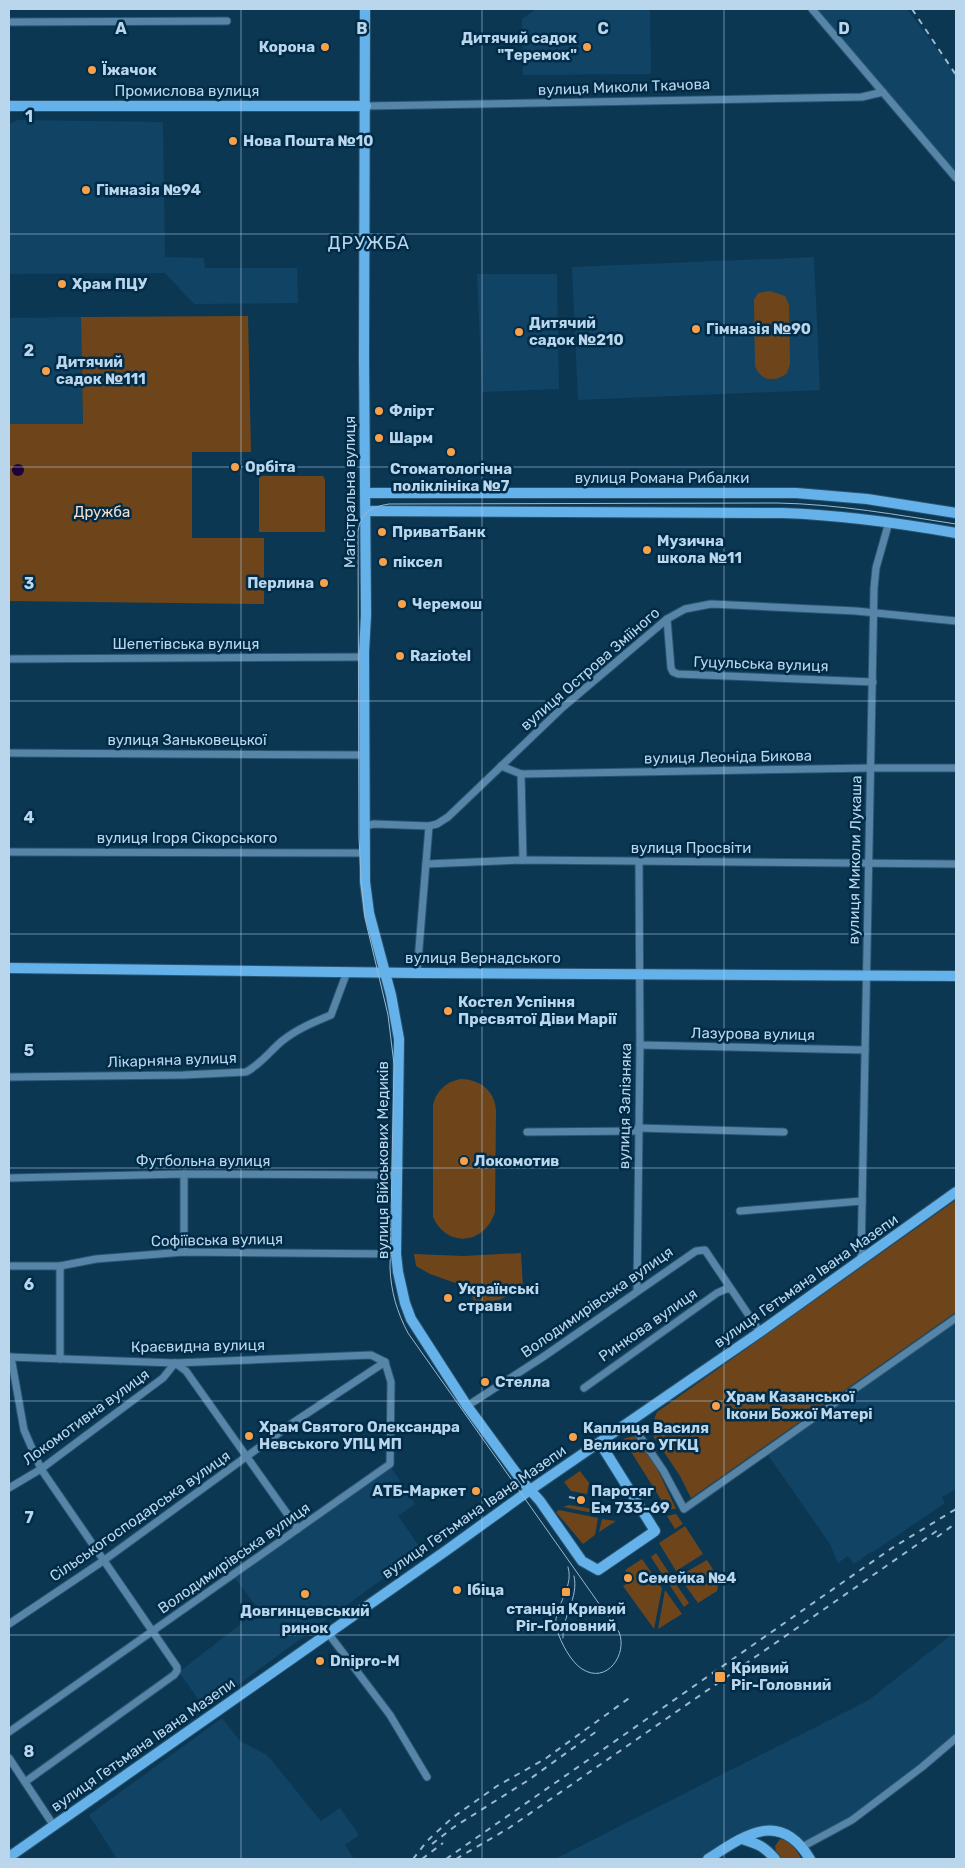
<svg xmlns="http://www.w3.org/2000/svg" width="965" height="1868" viewBox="0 0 965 1868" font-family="Rubik,sans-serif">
<rect width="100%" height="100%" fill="#0b3753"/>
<g fill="#114364">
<path d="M536 9H650L651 74 523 75 522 19Z"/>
<path d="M813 9H907L956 75V178Z"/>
<path d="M18 120 163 122 165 257 204 258 205 268H297L298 303 194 304 165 273 9 274V124Z"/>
<path d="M814 257 820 390 578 400 572 267Z"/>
<path d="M477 274H557L559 389 482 392Z"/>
<path d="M81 317 83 424H9V318Z"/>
<path d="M956 1323V1489L942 1497 945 1503 873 1552 869 1553 854 1564 848 1556 838 1563 830 1544 768 1455Z"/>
<path d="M391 1467 415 1504 398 1516 422 1550 205 1709 179 1672 259 1610 235 1578Z"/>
<path d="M956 1631V1738L882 1798 802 1847 765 1830 710 1859H555L869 1700Z"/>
<path d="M222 1718 240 1741 267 1755 321 1821 340 1808 359 1835 345 1845 354 1859H117L89 1815Z"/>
</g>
<g fill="#6e451b">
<path d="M770 291 785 296 789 305 790 364 787 373C776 383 760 381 755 366L754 300 758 293Z"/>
<path d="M248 316 251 452H192V538H264V604L9 601V424H83L81 317Z"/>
<path d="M259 476H323L325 480V532H259Z"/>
<path d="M460 1079C480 1079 495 1091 496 1111L495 1212C485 1244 447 1249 433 1217V1105C436 1091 446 1082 460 1079Z"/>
<path d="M956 1200V1312L691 1498 680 1476 652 1434V1425L657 1412Z"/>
<path d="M521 1253 523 1288 481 1309 475 1303 470 1291 464 1286 430 1274 416 1266 414 1254 463 1256Z"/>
<path d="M634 1436 656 1466 676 1509H667L623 1439Z"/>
<path d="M580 1471 589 1483 587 1494 571 1491 564 1482Z"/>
<path d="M569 1505 599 1510 598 1514 563 1507Z"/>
<path d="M559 1510 598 1518 595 1535 583 1544 556 1512Z"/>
<path d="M676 1514 683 1524 675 1529 667 1516Z"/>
<path d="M602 1519 616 1521 599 1532Z"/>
<path d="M685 1526 703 1554 676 1571 659 1543Z"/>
<path d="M656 1553 671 1576 665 1579 651 1557Z"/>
<path d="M642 1559 662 1588 654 1629 623 1586 633 1580 625 1570Z"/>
<path d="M707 1560 719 1579 679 1576Z"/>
<path d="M680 1578 719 1581 717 1591 698 1603Z"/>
<path d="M674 1581 689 1603 684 1607 669 1584Z"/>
<path d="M665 1590 682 1614 658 1629Z"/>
<path d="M780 1839C791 1839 796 1851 802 1859H782L776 1851 775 1846Z"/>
</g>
<circle fill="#20023b" cx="18" cy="470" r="6"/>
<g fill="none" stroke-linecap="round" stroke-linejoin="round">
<g stroke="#2a546f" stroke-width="9">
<g id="street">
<path d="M812 9 956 178"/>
<path d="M9 22 227 21"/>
<path d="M366 106 862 97 883 92"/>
<path d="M667 619 671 668 673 672 678 674 873 682"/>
<path d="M9 659 364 657"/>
<path d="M9 753 364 755"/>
<path d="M501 766 521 774 871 768H956"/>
<path d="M521 774 523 860"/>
<path d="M365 826 374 824 429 826"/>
<path d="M9 852 365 853"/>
<path d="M426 864 523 860 956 864"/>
<path d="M417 973 429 826 437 824 448 817 563 707 667 619 685 609 711 604 856 611 956 621"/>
<path d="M640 1045 865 1050"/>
<path d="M9 1077 183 1075 246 1072C261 1064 270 1051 282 1041 297 1029 314 1022 331 1015L347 972"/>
<path d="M638 1128 784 1132"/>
<path d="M527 1132 638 1131"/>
<path d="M9 1178 184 1174 397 1175"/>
<path d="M740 1211 862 1201"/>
<path d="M184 1252V1174"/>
<path d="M861 1260 874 588 876 568 889 522"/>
<path d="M9 1266H60L96 1259 184 1252 396 1254"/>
<path d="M637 1291 640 1045 639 862"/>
<path d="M9 1357 175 1363 371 1355 385 1362"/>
<path d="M11 1357 24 1430 41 1469 177 1667V1671L174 1675 25 1782"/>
<path d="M60 1359V1266"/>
<path d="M584 1388 717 1293 726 1289H730"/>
<path d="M467 1406 543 1357 696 1251 705 1250 760 1332"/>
<path d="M630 1422 663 1470 684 1509 956 1318"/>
<path d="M9 1488 41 1469 163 1378 175 1363 186 1371 298 1529"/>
<path d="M9 1624 103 1561 294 1422 385 1362"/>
<path d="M328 1633 390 1715 427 1777"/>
<path d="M9 1732 390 1464 391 1382 385 1362"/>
<path d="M9 1758 54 1826"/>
<path d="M802 1847 852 1820 922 1767 956 1738"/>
</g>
</g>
<g stroke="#2a546f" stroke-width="12">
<g id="secondary">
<path d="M365 9 364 359 366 615 364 652 365 882 369 913 391 995 399 1039 396 1254 398 1272 405 1303 411 1319 467 1406 522 1481 540 1501 582 1561 598 1570 655 1531 600 1443"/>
<path d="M9 106H366"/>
<path d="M366 493H796L867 499 956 513"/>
<path d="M366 511 783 513C842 515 899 523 956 533"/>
<path d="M9 968 417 973 956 976"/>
<path d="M742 1839C758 1844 764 1846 775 1859"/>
<path d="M9 1857 447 1550 530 1490 760 1332 956 1192"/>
<path d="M708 1859C745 1835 780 1809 810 1859"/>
</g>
</g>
<use href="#street" stroke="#5685a8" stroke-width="7"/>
<use href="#secondary" stroke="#65b2eb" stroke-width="10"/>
<g stroke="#9ab9d0" stroke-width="1">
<path d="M568 1567C575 1590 550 1610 557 1630 561 1643 571 1662 582 1669 607 1685 628 1654 619 1632L408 1333C397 1312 391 1292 390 1268L394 1064 388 1015 365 918 361 878 359 837 358 531C361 512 371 507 389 504L777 503C838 504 897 515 956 524"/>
<path d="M563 1638C562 1616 579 1598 574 1576"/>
</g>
<g stroke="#9ab9d0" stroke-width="2" stroke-dasharray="6 6" stroke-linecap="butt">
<path d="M912 9 956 75"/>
<path d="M569 1497 594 1502"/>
<path d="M937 1537 956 1523"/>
<path d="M432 1844 454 1827 527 1781 597 1731"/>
<path d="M413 1859 427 1841 452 1818 497 1786 545 1759 632 1696"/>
<path d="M422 1859 443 1843"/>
<path d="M446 1859 892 1548 956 1509"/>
<path d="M456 1859 509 1828 941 1528"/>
</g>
</g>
<path fill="none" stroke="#bad6ec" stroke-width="1" stroke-opacity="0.55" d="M241 9V1859M482 9V1859M724 9V1859M9 234H956M9 467H956M9 701H956M9 934H956M9 1168H956M9 1401H956M9 1635H956"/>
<g fill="#f8a14a" stroke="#002c48" stroke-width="2">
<circle cx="325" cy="47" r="5"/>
<circle cx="587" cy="47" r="5"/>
<circle cx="92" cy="70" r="5"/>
<circle cx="233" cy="141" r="5"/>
<circle cx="86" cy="190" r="5"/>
<circle cx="62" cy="284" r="5"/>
<circle cx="696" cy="329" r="5"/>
<circle cx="519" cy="332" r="5"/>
<circle cx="46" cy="371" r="5"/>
<circle cx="379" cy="411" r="5"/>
<circle cx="379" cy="438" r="5"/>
<circle cx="451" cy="452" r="5"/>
<circle cx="235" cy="467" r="5"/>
<circle cx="382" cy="532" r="5"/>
<circle cx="647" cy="550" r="5"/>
<circle cx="383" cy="562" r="5"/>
<circle cx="324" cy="583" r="5"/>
<circle cx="402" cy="604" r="5"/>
<circle cx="400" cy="656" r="5"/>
<circle cx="448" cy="1011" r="5"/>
<circle cx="464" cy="1161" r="5"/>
<circle cx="448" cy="1298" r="5"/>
<circle cx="485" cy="1382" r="5"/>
<circle cx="716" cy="1406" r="5"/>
<circle cx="249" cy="1436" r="5"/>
<circle cx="573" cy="1437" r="5"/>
<circle cx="476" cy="1491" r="5"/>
<circle cx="581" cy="1500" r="5"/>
<circle cx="628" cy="1578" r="5"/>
<circle cx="457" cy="1590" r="5"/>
<rect x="561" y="1587" width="10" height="10" rx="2.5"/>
<circle cx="305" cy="1594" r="5"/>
<circle cx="320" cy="1661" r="5"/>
<rect x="714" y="1671" width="12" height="12" rx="2.5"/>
</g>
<g text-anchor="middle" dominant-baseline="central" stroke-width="5" stroke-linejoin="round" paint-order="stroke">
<g font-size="15" font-weight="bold" fill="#bad6ec" stroke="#002c48" text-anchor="start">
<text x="577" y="38" text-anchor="end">Дитячий садок<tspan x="577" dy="17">"Теремок"</tspan></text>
<text x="315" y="47" text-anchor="end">Корона</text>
<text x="102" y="70">Їжачок</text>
<text x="243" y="141">Нова Пошта №10</text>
<text x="96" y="190">Гімназія №94</text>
<text x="72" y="284">Храм ПЦУ</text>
<text x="529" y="323">Дитячий<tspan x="529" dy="17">садок №210</tspan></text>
<text x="706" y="329">Гімназія №90</text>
<text x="56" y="362">Дитячий<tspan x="56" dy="17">садок №111</tspan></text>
<text x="389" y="411">Флірт</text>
<text x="389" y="438">Шарм</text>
<text x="245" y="467">Орбіта</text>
<text x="451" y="469" text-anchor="middle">Стоматологічна<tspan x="451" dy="17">поліклініка №7</tspan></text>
<text x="392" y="532">ПриватБанк</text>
<text x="657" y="541">Музична<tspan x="657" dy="17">школа №11</tspan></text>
<text x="393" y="562">піксел</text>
<text x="314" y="583" text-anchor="end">Перлина</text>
<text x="412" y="604">Черемош</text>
<text x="410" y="656">Raziotel</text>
<text x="458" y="1002">Костел Успіння<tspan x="458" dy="17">Пресвятої Діви Марії</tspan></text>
<text x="474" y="1161">Локомотив</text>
<text x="458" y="1289">Українські<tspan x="458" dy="17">страви</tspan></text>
<text x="495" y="1382">Стелла</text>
<text x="726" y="1397">Храм Казанської<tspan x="726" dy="17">Ікони Божої Матері</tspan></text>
<text x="259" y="1427">Храм Святого Олександра<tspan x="259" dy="17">Невського УПЦ МП</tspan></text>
<text x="583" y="1428">Каплиця Василя<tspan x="583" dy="17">Великого УГКЦ</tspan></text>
<text x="466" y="1491" text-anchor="end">АТБ-Маркет</text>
<text x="591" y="1491">Паротяг<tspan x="591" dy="17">Ем 733-69</tspan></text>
<text x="638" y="1578">Семейка №4</text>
<text x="467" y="1590">Ібіца</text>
<text x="566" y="1609" text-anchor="middle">станція Кривий<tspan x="566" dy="17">Ріг-Головний</tspan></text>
<text x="305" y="1611" text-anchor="middle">Довгинцевський<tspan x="305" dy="17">ринок</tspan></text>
<text x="330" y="1661">Dnipro-M</text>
<text x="731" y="1668">Кривий<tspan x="731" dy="17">Ріг-Головний</tspan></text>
</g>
<g font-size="15" fill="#bad6ec" stroke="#002c48">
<text transform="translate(624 87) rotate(-2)">вулиця Миколи Ткачова</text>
<text x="187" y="91">Промислова вулиця</text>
<text x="662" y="478">вулиця Романа Рибалки</text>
<text transform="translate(350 492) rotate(-90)">Магістральна вулиця</text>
<text x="186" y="644">Шепетівська вулиця</text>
<text transform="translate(761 664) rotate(2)">Гуцульська вулиця</text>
<text transform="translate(590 669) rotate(-41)">вулиця Острова Зміїного</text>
<text x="187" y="740">вулиця Заньковецької</text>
<text transform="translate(728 757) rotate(-1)">вулиця Леоніда Бикова</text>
<text x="187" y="838">вулиця Ігоря Сікорського</text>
<text x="691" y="848">вулиця Просвіти</text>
<text transform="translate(855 860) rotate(-89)">вулиця Миколи Лукаша</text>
<text x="483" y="958">вулиця Вернадського</text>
<text transform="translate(753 1034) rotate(1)">Лазурова вулиця</text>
<text transform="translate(172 1060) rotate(-2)">Лікарняна вулиця</text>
<text transform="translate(625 1106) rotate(-89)">вулиця Залізняка</text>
<text transform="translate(383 1160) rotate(-90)">вулиця Військових Медиків</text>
<text x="203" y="1161">Футбольна вулиця</text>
<text transform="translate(217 1240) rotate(-1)">Софіївська вулиця</text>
<text transform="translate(806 1281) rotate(-35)">вулиця Гетьмана Івана Мазепи</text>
<text transform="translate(597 1302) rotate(-35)">Володимирівська вулиця</text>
<text transform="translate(648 1325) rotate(-35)">Ринкова вулиця</text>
<text transform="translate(198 1346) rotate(-1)">Краєвидна вулиця</text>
<text transform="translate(86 1417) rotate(-36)">Локомотивна вулиця</text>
<text transform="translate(474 1512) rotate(-35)">вулиця Гетьмана Івана Мазепи</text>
<text transform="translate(140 1516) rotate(-35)">Сільськогосподарська вулиця</text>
<text transform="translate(234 1558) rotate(-35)">Володимирівська вулиця</text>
<text transform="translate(143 1745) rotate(-35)">вулиця Гетьмана Івана Мазепи</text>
</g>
<g font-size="15" fill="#f8dfca" stroke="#002c48">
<text x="102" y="512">Дружба</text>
</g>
<g font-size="18" letter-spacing="1" fill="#bad6ec" stroke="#002c48">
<text x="369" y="243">ДРУЖБА</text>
</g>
</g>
<g font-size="16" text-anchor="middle" font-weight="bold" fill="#bad6ec" stroke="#002c48" stroke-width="5" stroke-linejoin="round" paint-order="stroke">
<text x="121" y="34">A</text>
<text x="362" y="34">B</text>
<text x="603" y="34">C</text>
<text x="844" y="34">D</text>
<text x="29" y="122">1</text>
<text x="29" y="356">2</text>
<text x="29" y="589">3</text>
<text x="29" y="823">4</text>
<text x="29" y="1056">5</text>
<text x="29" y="1290">6</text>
<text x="29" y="1523">7</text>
<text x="29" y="1757">8</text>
</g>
<rect width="965" height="1868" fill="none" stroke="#bad6ec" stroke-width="20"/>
</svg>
